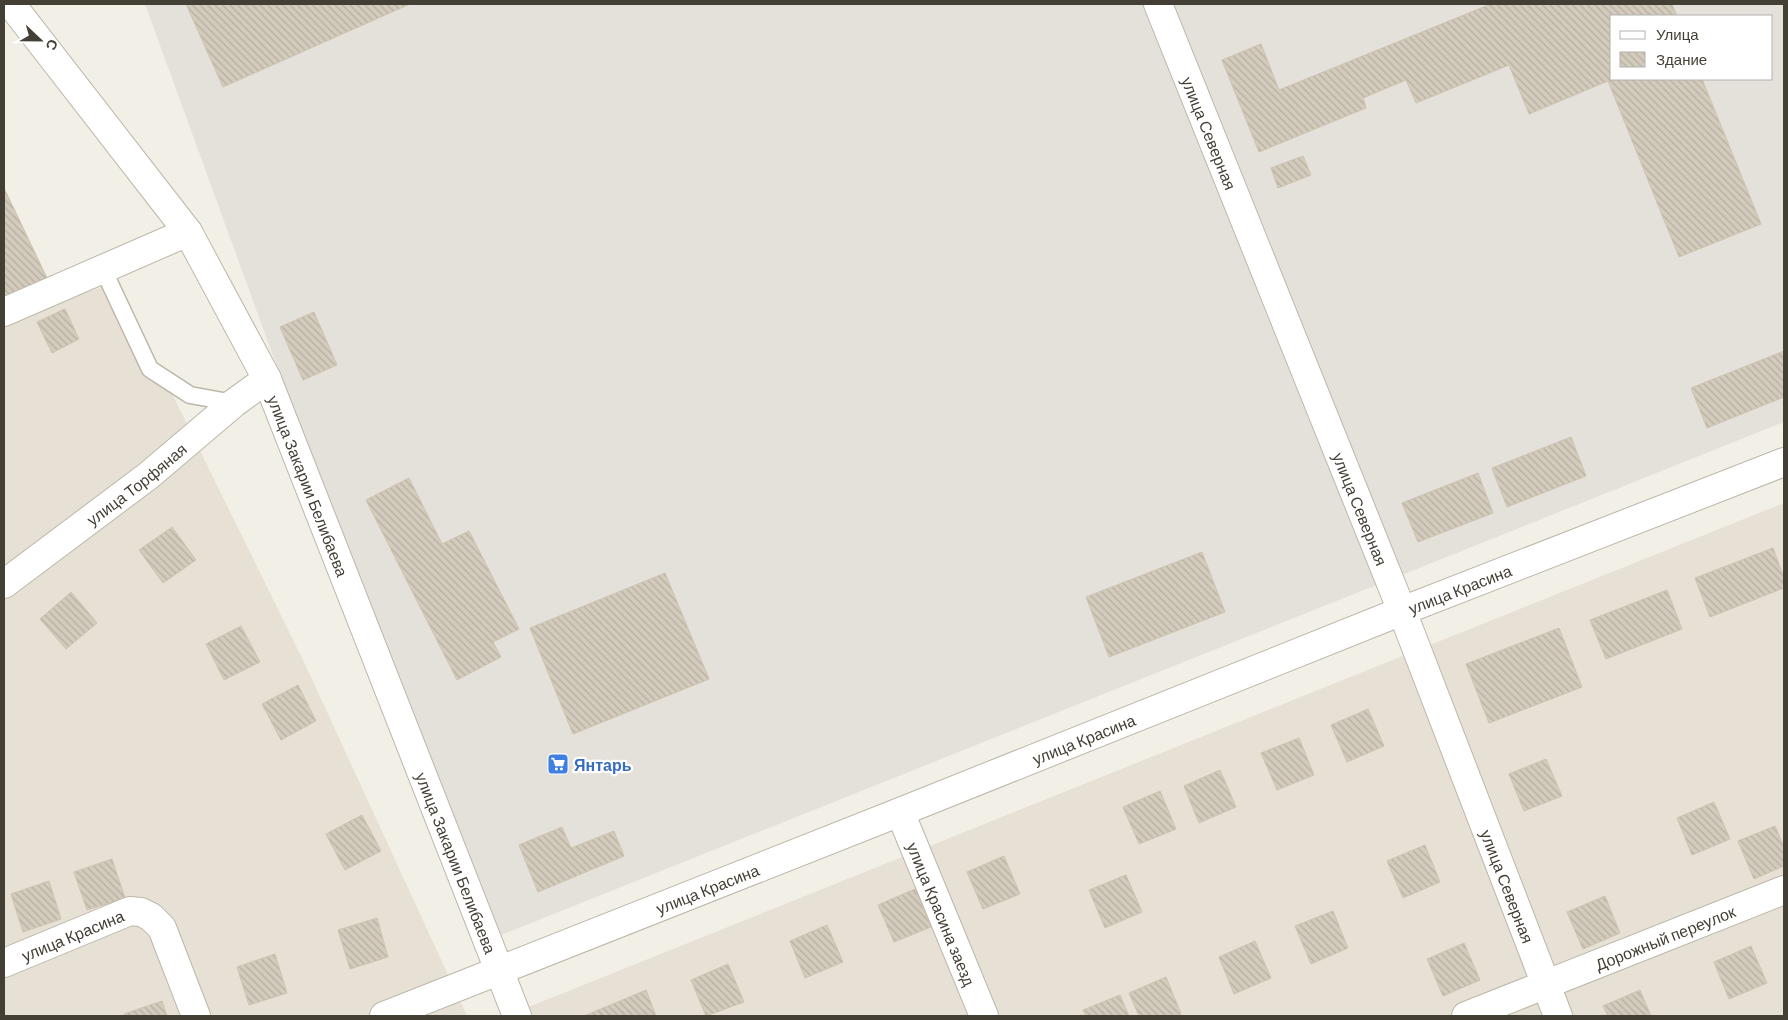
<svg xmlns="http://www.w3.org/2000/svg" width="1788" height="1020" viewBox="0 0 1788 1020" font-family="Barlow,sans-serif">
<defs>
<pattern id="building-back-hatch" width="6" height="6" patternUnits="userSpaceOnUse" patternTransform="scale(1.25)"><rect width="6" height="6" fill="#d3cbbc"/><path d="M-1 5l2 2M0 0l6 6M5-1l2 2" fill="none" stroke="#b6afa2"/></pattern>
</defs>
<rect width="100%" height="100%" fill="#f2efe6"/>
<g fill="#e6e1d4">
<path d="M117 282 304 662 467 1016H4V321Z"/>
<path d="M1784 503V1016H506Z"/>
</g>
<path fill="#e4e0da" fill-rule="evenodd" d="M145 4H1784V422L486 941ZM1612 16H1772V79H1612Z"/>
<g fill="url(#building-back-hatch)" stroke="#cdc3af">
<path d="M186 4 277 5 410 4 223 87Z"/>
<path d="M1491 4H1672L1677 16H1612V79H1702L1761 224 1679 257 1608 81 1529 114 1509 65 1416 103 1406 80 1363 98 1366 108 1259 152 1222 60 1261 44 1279 90Z"/>
<path d="M1303 156 1311 175 1278 188 1271 168Z"/>
<path d="M4 188 48 280 4 302Z"/>
<path d="M65 309 79 339 52 353 37 322Z"/>
<path d="M314 312 337 365 303 380 280 327Z"/>
<path d="M1784 351V397L1707 428 1691 388Z"/>
<path d="M1571 437 1586 476 1507 507 1492 468Z"/>
<path d="M1478 473 1493 513 1418 542 1402 503Z"/>
<path d="M409 478 442 544 469 531 519 629 493 642 501 657 457 680 366 500Z"/>
<path d="M172 527 196 560 163 583 139 550Z"/>
<path d="M1773 548 1784 578V588L1710 617 1695 578Z"/>
<path d="M1202 552 1225 612 1109 657 1086 597Z"/>
<path d="M665 573 709 679 573 734 530 628Z"/>
<path d="M1667 590 1682 629 1606 659 1590 620Z"/>
<path d="M71 592 97 623 66 649 40 619Z"/>
<path d="M241 626 260 662 224 680 206 644Z"/>
<path d="M1559 628 1582 687 1489 723 1466 664Z"/>
<path d="M298 685 316 721 281 740 262 704Z"/>
<path d="M1368 709 1384 746 1347 762 1331 725Z"/>
<path d="M1299 738 1314 775 1277 790 1261 753Z"/>
<path d="M1546 759 1562 796 1524 811 1509 774Z"/>
<path d="M1220 770 1236 807 1199 823 1184 786Z"/>
<path d="M1160 791 1176 829 1139 844 1123 807Z"/>
<path d="M1714 802 1730 839 1692 855 1677 818Z"/>
<path d="M362 815 381 851 345 870 326 834Z"/>
<path d="M1775 826 1784 847V866L1754 879 1738 841Z"/>
<path d="M562 827 571 848 614 831 624 856 538 892 519 845Z"/>
<path d="M1425 845 1440 882 1403 898 1387 861Z"/>
<path d="M1004 856 1020 894 983 909 967 872Z"/>
<path d="M112 859 125 898 87 910 74 872Z"/>
<path d="M1126 875 1142 912 1105 928 1089 890Z"/>
<path d="M49 881 61 919 23 932 11 894Z"/>
<path d="M915 889 931 927 894 942 878 905Z"/>
<path d="M1605 896 1620 933 1583 949 1567 912Z"/>
<path d="M1333 911 1348 948 1311 964 1295 926Z"/>
<path d="M377 918 388 957 350 969 338 930Z"/>
<path d="M827 925 843 962 805 978 790 941Z"/>
<path d="M1255 941 1271 978 1234 994 1219 957Z"/>
<path d="M1464 943 1480 980 1443 996 1427 959Z"/>
<path d="M1751 946 1767 983 1729 999 1714 962Z"/>
<path d="M275 954 287 993 249 1005 237 967Z"/>
<path d="M728 964 744 1002 706 1016 691 980Z"/>
<path d="M1166 977 1181 1014 1177 1016H1139L1129 993Z"/>
<path d="M646 990 656 1016H584Z"/>
<path d="M1640 990 1651 1016H1608L1603 1006Z"/>
<path d="M1120 995 1129 1016H1086L1083 1010Z"/>
<path d="M162 1001 167 1016H125L124 1014Z"/>
</g>
<g fill="none" stroke-linecap="round" stroke-linejoin="round">
<g stroke="#bdb7a9" stroke-width="19">
<path id="service" d="M103 269 150 369 190 395 234 403"/>
</g>
<g stroke="#bdb7a9" stroke-width="30">
<g id="minor">
<path id="s1" d="M1158 4 1402 611 1558 1016"/>
<path d="M4 312 188 232"/>
<path id="s2" d="M4 584 148 476 234 403 267 379"/>
<path id="s3" d="M900 812 984 1016"/>
<path id="s4" d="M4 963 130 911 141 912 151 917 162 928 196 1016"/>
<path d="M384 1016 498 971"/>
<path id="s5" d="M1466 1016 1784 890"/>
</g>
</g>
<g stroke="#bdb7a9" stroke-width="30">
<g id="tertiary">
<path id="s6" d="M11 4 188 232 267 379 517 1016"/>
<path id="s7" d="M498 971 900 812 1402 611 1784 462"/>
</g>
</g>
<use href="#service" stroke="#fff" stroke-width="16"/>
<use href="#minor" stroke="#fff" stroke-width="28"/>
<use href="#tertiary" stroke="#fff" stroke-width="28"/>
</g>
<defs>
<g id="supermarket-square" transform="scale(1.125)"><rect x="-9" y="-9" width="18" height="18" rx="4" fill="#3f7fe0" stroke="#fff"/><path d="M-6-5.5h2.5l.6 2H6L4.5 2H-2.5L-4.4-4H-6ZM-1.5 3.2a1.3 1.3 0 1 0 .1 0ZM3 3.2a1.3 1.3 0 1 0 .1 0Z" fill="#fff"/></g>
</defs>
<g fill-rule="evenodd">
<use href="#supermarket-square" x="558" y="764"/>
</g>
<g text-anchor="middle" dominant-baseline="central" stroke-width="4.5" stroke-linejoin="round" paint-order="stroke">
<g font-size="16" fill="#443f35" stroke="#fff">
<text stroke="none"><textPath href="#s1" startOffset="139">улица Северная</textPath></text>
<text stroke="none"><textPath href="#s2" startOffset="166">улица Торфяная</textPath></text>
<text stroke="none"><textPath href="#s6" startOffset="570">улица Закарии Белибаева</textPath></text>
<text stroke="none"><textPath href="#s1" startOffset="544">улица Северная</textPath></text>
<text stroke="none"><textPath href="#s7" startOffset="1035">улица Красина</textPath></text>
<text stroke="none"><textPath href="#s7" startOffset="630">улица Красина</textPath></text>
<text stroke="none"><textPath href="#s6" startOffset="975">улица Закарии Белибаева</textPath></text>
<text stroke="none"><textPath href="#s1" startOffset="949">улица Северная</textPath></text>
<text stroke="none"><textPath href="#s7" startOffset="225">улица Красина</textPath></text>
<text stroke="none"><textPath href="#s3" startOffset="110">улица Красина заезд</textPath></text>
<text stroke="none"><textPath href="#s4" startOffset="74">улица Красина</textPath></text>
<text stroke="none"><textPath href="#s5" startOffset="214">Дорожный переулок</textPath></text>
</g>
<g font-size="16" font-weight="bold" fill="#366cbe" stroke="#fff" text-anchor="start">
<text x="574" y="764">Янтарь</text>
</g>
</g>
<rect width="1788" height="1020" fill="none" stroke="#443f35" stroke-width="10"/>
<rect x="1610" y="15" width="162" height="65" fill="#ffffff" stroke="#b4b2ae"/>
<rect x="1620" y="31" width="25" height="8" fill="#ffffff" stroke="#b4b2ae"/>
<text x="1656" y="40" font-size="15" fill="#443f35">Улица</text>
<rect x="1620" y="52" width="25" height="15" fill="url(#building-back-hatch)" stroke="#b4b2ae"/>
<text x="1656" y="65" font-size="15" fill="#443f35">Здание</text>
<g transform="translate(40 40) rotate(112)" stroke="#ffffff" stroke-width="4" paint-order="stroke">
<path d="M0-4L9 19L0 12L-9 19Z" fill="#443f35"/>
<text y="-8" font-size="14" font-weight="bold" text-anchor="middle" fill="#443f35">С</text>
</g>
</svg>
